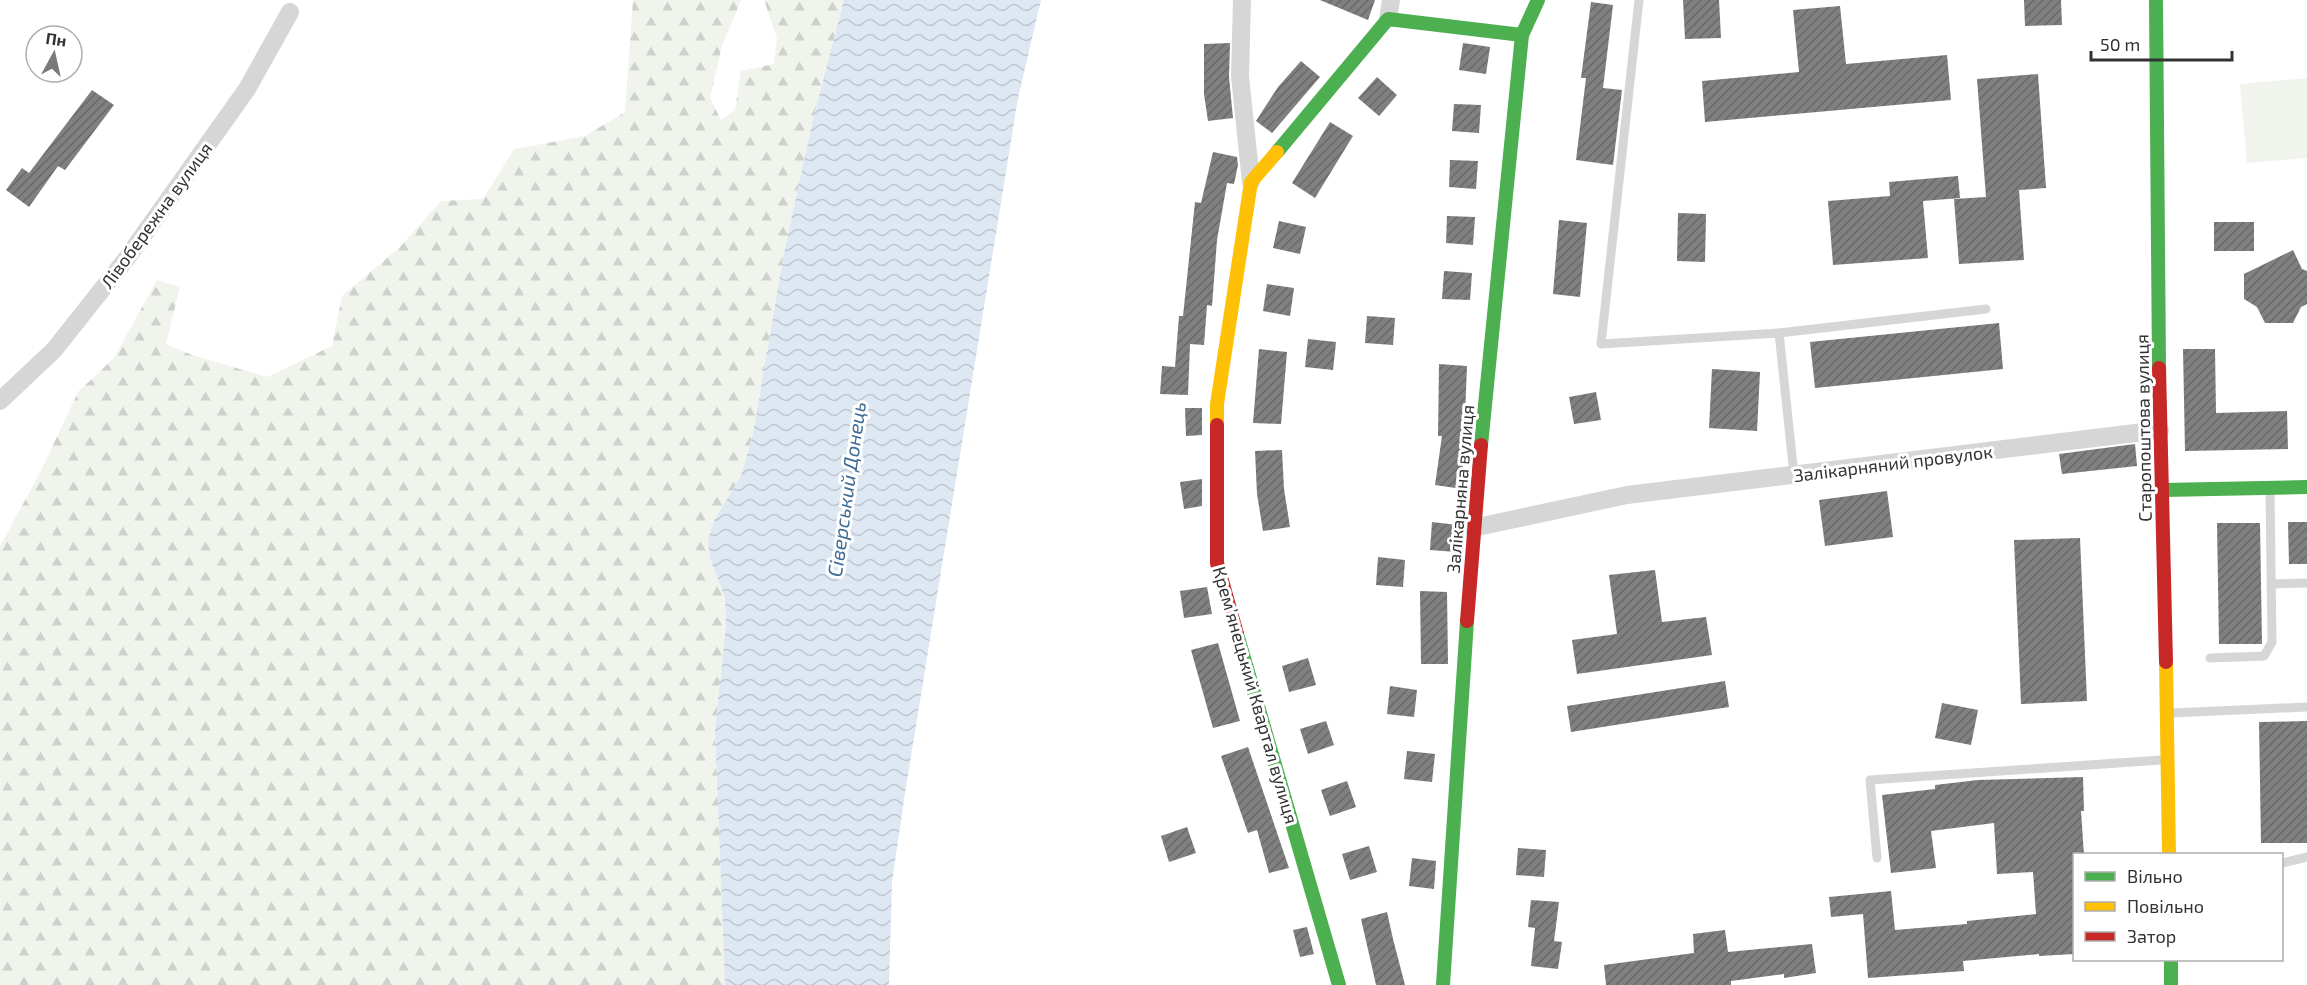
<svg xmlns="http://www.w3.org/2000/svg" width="2307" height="985" viewBox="0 0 2307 985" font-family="'Exo 2',sans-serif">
<defs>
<pattern id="forest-firs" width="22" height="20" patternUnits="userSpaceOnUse" patternTransform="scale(1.5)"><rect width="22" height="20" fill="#f0f4ed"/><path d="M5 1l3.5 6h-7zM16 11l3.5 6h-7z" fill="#ced2cc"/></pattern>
<pattern id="water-waves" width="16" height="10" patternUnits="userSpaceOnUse" patternTransform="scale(1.5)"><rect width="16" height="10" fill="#dde8f3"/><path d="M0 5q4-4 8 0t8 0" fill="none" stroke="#bec7d1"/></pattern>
<pattern id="building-hatch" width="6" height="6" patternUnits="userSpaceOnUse" patternTransform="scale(1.5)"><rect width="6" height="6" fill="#808080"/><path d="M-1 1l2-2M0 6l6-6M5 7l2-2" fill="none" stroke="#696969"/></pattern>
</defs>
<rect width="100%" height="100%" fill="#fff"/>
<path fill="url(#forest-firs)" d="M633 0H741L722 46 710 98 721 120 735 110 741 71 774 64 777 38 764 0H844L812 123 783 258 753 434 741 476 715 519 710 558 725 598 726 625 715 730 725 985H0V546L40 473 78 392 114 358 157 280 180 287 166 344 192 355 267 377 332 346 342 296 400 247 441 201 483 199 514 149 585 136 625 112Z"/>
<path fill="#f0f4ed" d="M2307 78V158L2247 163 2240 84Z"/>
<path fill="url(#water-waves)" d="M844 0H1041L1018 98 905 793 892 882 889 985H725L715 730 726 625 725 598 710 558 708 539 715 519 741 476 753 434 783 258 812 123Z"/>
<g fill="url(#building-hatch)">
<path d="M1320 0H1375L1368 20Z"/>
<path d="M1683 0H1719L1721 38 1685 39Z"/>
<path d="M2024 0H2061L2062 25 2025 26Z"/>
<path d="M1591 2 1613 5 1603 88 1622 90 1613 165 1576 160 1586 78H1581Z"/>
<path d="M1840 6 1846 64 1947 55 1951 100 1705 122 1702 81 1799 72 1793 10Z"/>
<path d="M1230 43 1229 77 1233 118 1208 121 1204 94V44Z"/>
<path d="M1463 43 1490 47 1486 74 1459 70Z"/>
<path d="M1301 61 1320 77 1272 133 1256 121 1278 87Z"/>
<path d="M2038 74 2046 188 2019 190 2024 260 1959 264 1954 199 1986 197 1977 79Z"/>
<path d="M1377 77 1397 95 1379 116 1358 98Z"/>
<path d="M92 90 114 105 65 170 58 166 29 207 6 190 22 168 29 173Z"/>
<path d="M1454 104 1481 105 1479 133 1452 131Z"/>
<path d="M1330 122 1353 136 1315 198 1292 183Z"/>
<path d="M1213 152 1237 157 1238 165 1234 184 1227 183 1217 240 1212 306 1207 305 1204 345 1190 344 1188 395 1160 394 1162 366 1175 367 1179 316H1183L1195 202 1201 203Z"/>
<path d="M1450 160 1478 161 1476 189 1449 187Z"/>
<path d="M1958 176 1960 198 1923 201 1928 258 1833 265 1828 201 1890 196 1889 182Z"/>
<path d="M1678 213 1706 214 1705 262 1677 261Z"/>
<path d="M1447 216 1475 217 1473 245 1446 243Z"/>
<path d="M1559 220 1587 223 1580 297 1553 294Z"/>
<path d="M1279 221 1306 227 1300 254 1273 248Z"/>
<rect x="2214" y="222" width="40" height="29"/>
<path d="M2293 250 2302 269 2307 271V304L2301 307 2293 323H2265L2257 307 2244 299V274Z"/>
<path d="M1444 271 1472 273 1470 300 1442 299Z"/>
<path d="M1267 284 1294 288 1290 316 1263 311Z"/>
<path d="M1367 316 1395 318 1393 345 1365 343Z"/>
<path d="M1999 323 2003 369 1815 388 1810 342Z"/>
<path d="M1308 339 1336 342 1333 370 1305 367Z"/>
<path d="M1259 349 1287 352 1281 424 1253 423Z"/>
<path d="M2183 349H2215L2216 413 2287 411 2288 449 2185 451Z"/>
<path d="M1439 364 1467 366 1462 489 1435 485 1442 436H1438Z"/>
<path d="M1712 369 1760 372 1757 431 1709 428Z"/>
<path d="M1596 392 1601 420 1574 424 1569 397Z"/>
<path d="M1185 408H1202V435L1186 436Z"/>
<path d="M2135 444 2137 466 2062 474 2059 454Z"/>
<path d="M1282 450 1284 489 1290 527 1263 531 1257 494 1255 451Z"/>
<path d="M1202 479V506L1184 509 1180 482Z"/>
<path d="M1887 491 1893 537 1825 546 1819 500Z"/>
<path d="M1432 522 1458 525 1456 552 1430 550Z"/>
<path d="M2288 522H2307V564H2289Z"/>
<path d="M2217 523H2260L2262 644H2219Z"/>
<path d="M2080 538 2087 701 2021 704 2014 540Z"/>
<path d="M1378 557 1405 560 1403 587 1376 585Z"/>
<path d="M1655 570 1662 622 1706 617 1712 655 1577 674 1572 640 1617 634 1609 575Z"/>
<path d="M1207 587 1212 614 1184 618 1180 591Z"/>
<path d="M1420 591 1447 592 1448 664H1421Z"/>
<path d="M1218 643 1240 721 1213 728 1191 650Z"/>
<path d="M1308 658 1316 685 1289 692 1282 666Z"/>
<path d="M1725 681 1729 707 1571 732 1567 706Z"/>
<path d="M1390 686 1417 690 1414 717 1387 714Z"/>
<path d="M1942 703 1978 710 1971 745 1935 738Z"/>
<path d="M1326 721 1334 745 1308 754 1300 729Z"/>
<path d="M2307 721V843H2261L2259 722Z"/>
<path d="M1248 747 1289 868 1269 873 1257 830 1248 833 1221 756Z"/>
<path d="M1407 751 1435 754 1432 782 1404 779Z"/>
<path d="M2083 777 2084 811H2081L2084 855H2074V954L2039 956V954L1963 961 1964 971 1868 978 1863 914 1831 917 1829 897 1891 891 1895 930 1967 924V921L2036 914 2033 872 1997 874 1994 823 1931 831 1936 868 1891 873 1882 795 1935 789V785L1978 780Z"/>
<path d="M1347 781 1356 807 1330 816 1321 790Z"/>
<path d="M1187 827 1196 853 1169 862 1161 836Z"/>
<path d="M1369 846 1377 872 1350 880 1342 854Z"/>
<path d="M1518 848 1546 850 1544 877 1516 875Z"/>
<path d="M1412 858 1436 861 1434 889 1409 886Z"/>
<path d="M1531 900 1559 902 1554 941 1562 942 1558 969 1531 966 1535 928 1528 927Z"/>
<path d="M1387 912 1393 939 1405 985H1376L1372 967 1361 919Z"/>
<path d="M1307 927 1314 954 1300 957 1293 930Z"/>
<path d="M1725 930 1728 952 1812 944 1816 973 1784 978V974L1731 981V985H1606L1604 965 1694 953 1693 934Z"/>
</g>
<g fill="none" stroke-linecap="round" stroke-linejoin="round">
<g stroke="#d6d6d6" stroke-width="9">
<path d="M1639 0 1601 344 1779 333"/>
<path d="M1794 475 1779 333 1986 309"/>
<path d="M2271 584 2307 583"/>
<path d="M2210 658 2264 656 2272 642 2270 490"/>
<path d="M2172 713 2307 707"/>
<path d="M1877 858 1870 780 2161 760"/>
<path d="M2282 863 2307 857"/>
</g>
<g stroke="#d6d6d6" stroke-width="18">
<path d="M1242 0 1240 76 1251 182"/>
<path d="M1388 19 1391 0"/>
<path d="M0 401 54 350 127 258 247 89 290 12"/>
<path d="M1473 528 1627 495 2160 430"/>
</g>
<g stroke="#4caf50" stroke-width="14">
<path d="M2156 0 2159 368"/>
<path d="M1277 152 1388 19 1522 35"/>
<path d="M1481 445 1522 35 1538 0"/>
<path d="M2163 490 2307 487"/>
<path d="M1237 634 1339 985"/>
<path d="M2171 960V985"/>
<path d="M1443 985 1467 621"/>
</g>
<g stroke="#ffc107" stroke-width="14">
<path d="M1217 425V404L1251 182 1277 152"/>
<path d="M2166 662 2169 854"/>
</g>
<g stroke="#c62828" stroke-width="14">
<path d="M2159 368 2166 662"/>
<path d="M1217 425V563L1237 634"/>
<path d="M1467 621 1481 445"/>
</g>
</g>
<g text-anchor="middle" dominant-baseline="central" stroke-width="6" stroke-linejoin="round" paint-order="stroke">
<g font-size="18" fill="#323232" stroke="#fff">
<text transform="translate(156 215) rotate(-54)">Лівобережна вулиця</text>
<text transform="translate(2143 428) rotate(-91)">Старопоштова вулиця</text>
<text transform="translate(1893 463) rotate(-7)">Залікарняний провулок</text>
<text transform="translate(1460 489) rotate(-85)">Залікарняна вулиця</text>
<text transform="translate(1256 695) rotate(74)">Крем’янецький Квартал вулиця</text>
</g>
<g font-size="20" font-style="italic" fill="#3e6c96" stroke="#fff">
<text transform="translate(846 489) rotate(-82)">Сіверський Донець</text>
</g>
</g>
<rect x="2073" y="853" width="210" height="108" fill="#ffffff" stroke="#adadad" stroke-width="1.5"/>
<rect x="2085" y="872" width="30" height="9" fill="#4caf50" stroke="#adadad" stroke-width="1.5"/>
<text x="2127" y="883" font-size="18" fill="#323232">Вільно</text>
<rect x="2085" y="902" width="30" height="9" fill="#ffc107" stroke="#adadad" stroke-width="1.5"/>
<text x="2127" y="913" font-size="18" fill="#323232">Повільно</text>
<rect x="2085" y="932" width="30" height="9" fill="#c62828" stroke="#adadad" stroke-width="1.5"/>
<text x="2127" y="943" font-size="18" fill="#323232">Затор</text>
<g transform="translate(54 54) rotate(8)"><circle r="28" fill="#ffffff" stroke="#adadad" stroke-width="1.5"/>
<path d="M0-4.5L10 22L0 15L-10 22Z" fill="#7a7a7a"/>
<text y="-9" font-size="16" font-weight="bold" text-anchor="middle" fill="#323232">Пн</text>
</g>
<path d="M2091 51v9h141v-9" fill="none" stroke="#323232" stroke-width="3"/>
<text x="2100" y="51" font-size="18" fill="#323232" stroke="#ffffff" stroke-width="4.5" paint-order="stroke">50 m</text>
</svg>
